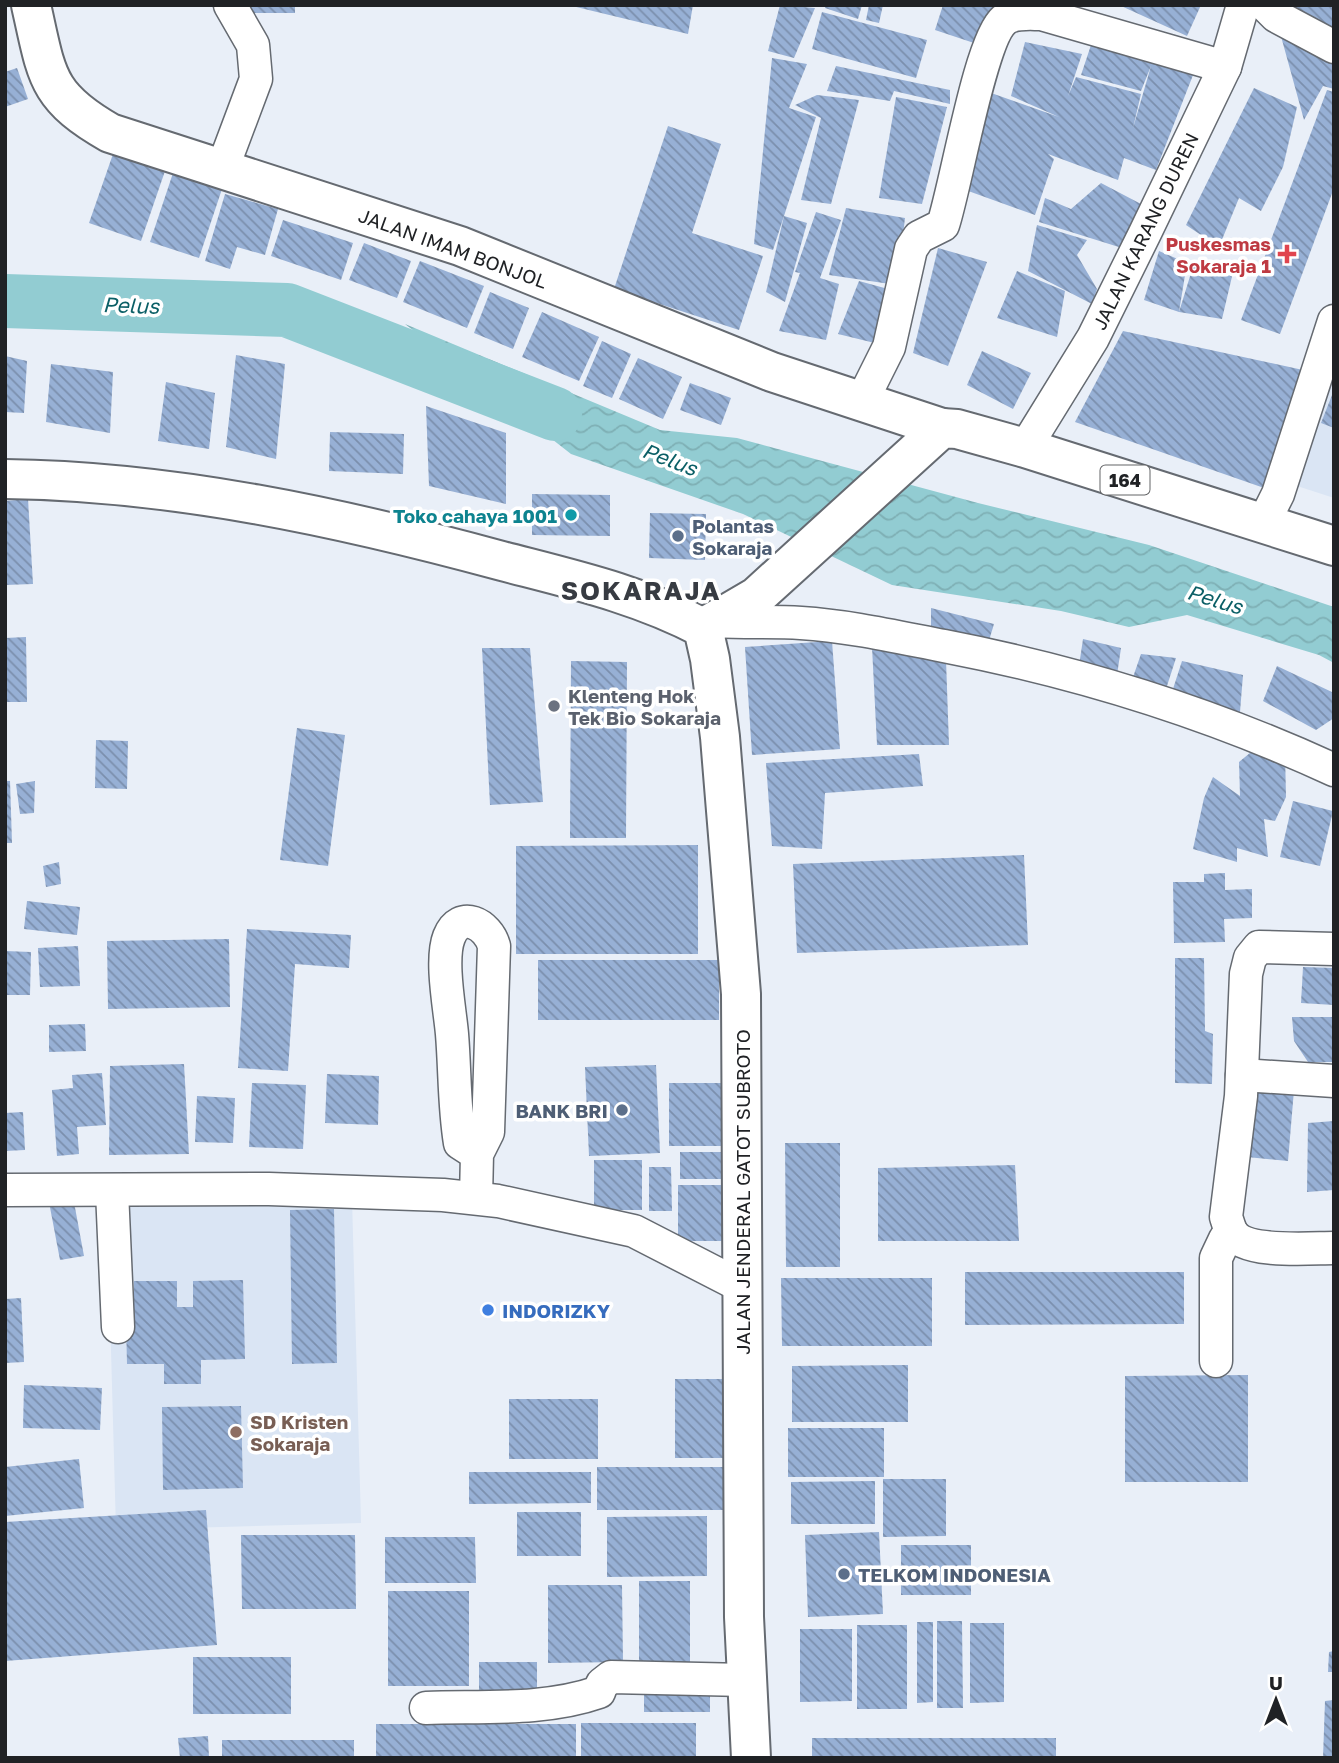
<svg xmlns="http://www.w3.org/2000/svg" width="1339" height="1763" viewBox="0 0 1339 1763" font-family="'Golos Text',sans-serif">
<defs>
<pattern id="water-waves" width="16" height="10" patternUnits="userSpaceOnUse" patternTransform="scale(1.75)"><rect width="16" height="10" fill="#92ccd2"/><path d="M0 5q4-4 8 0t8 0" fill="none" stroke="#7eafb4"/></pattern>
<pattern id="building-back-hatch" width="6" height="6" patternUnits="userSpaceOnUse" patternTransform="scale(1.75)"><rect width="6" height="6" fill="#97b0d5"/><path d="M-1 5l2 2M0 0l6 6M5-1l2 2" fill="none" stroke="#7b8fad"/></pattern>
</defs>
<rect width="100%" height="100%" fill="#e9eff8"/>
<g fill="#dae5f4">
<path d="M1334 362V498L1288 483Z"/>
<path d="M352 1199 361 1523 116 1530 107 1206Z"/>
</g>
<path fill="url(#water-waves)" d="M405 324 660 430 737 438 978 503 1149 545 1334 607V663L1319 655 1187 615 1129 627 1061 611 892 585 743 514 571 454Z"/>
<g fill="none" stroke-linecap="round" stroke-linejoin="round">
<path stroke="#92ccd2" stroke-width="54" d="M5 301 287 310 555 414"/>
</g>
<g fill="url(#building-back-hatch)">
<path d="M240 5H295V13H239Z"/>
<path d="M568 5H693L688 34Z"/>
<path d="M780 5 815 8 794 58 768 51Z"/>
<path d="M826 5H862L858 19 825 8Z"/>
<path d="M869 5H883L879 23 866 20Z"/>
<path d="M943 5H999L986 47 935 30Z"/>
<path d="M1119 5H1201L1187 36Z"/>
<path d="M1282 5H1334V36Z"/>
<path d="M822 12 927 40 916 78 812 49Z"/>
<path d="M1279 29 1334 51V89L1323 86 1304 120Z"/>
<path d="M1025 42 1082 54 1068 96 1076 77 1141 94 1133 128 1151 66 1141 91 1081 75 1092 42 1195 70 1156 170 1124 158 1118 180 1048 154 1054 159 1035 215 960 188 977 88 1059 117 1011 96Z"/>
<path d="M772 58 807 64 789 108 816 117 773 250 754 244Z"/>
<path d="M836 66 950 90V104L894 91 890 101 827 91Z"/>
<path d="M17 68 28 99 5 107V72Z"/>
<path d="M1254 88 1297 107 1283 167 1261 211 1239 198 1219 247 1186 225Z"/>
<path d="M1327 90 1334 92V188L1280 334 1241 320Z"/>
<path d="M817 95 859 100 831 204 801 200 821 118 795 105Z"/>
<path d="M896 97 947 107 922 204 879 198Z"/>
<path d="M668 126 721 144 692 233 763 256 739 330 614 289Z"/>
<path d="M113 154 165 171 141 241 89 223Z"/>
<path d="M173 173 222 189 199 258 150 242Z"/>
<path d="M1101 183 1141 204 1122 248 1039 222 1045 198 1071 209Z"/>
<path d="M225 194 278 209 265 255 237 247 230 269 205 261Z"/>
<path d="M846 208 905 218 897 285 829 275Z"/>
<path d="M816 212 841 220 820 278 839 284 826 340 779 331 800 273 795 272Z"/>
<path d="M784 216 807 223 785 302 766 292Z"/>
<path d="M283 220 353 243 341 280 271 256Z"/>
<path d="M1037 225 1087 240 1077 255 1097 289 1092 304 1028 271Z"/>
<path d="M364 243 411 261 397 298 349 280Z"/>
<path d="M938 248 987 262 948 366 913 353Z"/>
<path d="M1159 251 1187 263 1179 312 1195 260 1234 268 1222 319 1179 312 1144 300Z"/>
<path d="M420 261 484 286 467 328 403 302Z"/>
<path d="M1017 271 1065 291 1057 337 997 318Z"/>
<path d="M859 281 899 292 887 346 838 334Z"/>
<path d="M490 292 529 308 513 349 474 333Z"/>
<path d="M542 312 599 337 579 381 522 357Z"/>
<path d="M1123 331 1303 370 1273 491 1075 422Z"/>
<path d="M602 341 631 354 612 398 583 386Z"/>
<path d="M982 351 1031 373 1013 409 967 385Z"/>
<path d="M236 355 285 364 276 459 226 447Z"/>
<path d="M5 356 27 361 24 413 5 412Z"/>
<path d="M638 358 682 377 663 419 619 399Z"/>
<path d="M51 364 113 372 110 433 46 422Z"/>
<path d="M166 382 215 393 209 449 158 441Z"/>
<path d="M690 383 731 398 721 425 680 410Z"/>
<path d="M1334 390V428L1321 423Z"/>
<path d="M426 406 506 433V504L429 486Z"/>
<path d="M330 432 404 434 403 474 329 471Z"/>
<path d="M532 494 610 495V536L532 535Z"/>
<path d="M28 499 33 584 5 585V501Z"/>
<path d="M650 513 706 514 705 560 649 558Z"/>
<path d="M931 608 994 624 987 647 931 638Z"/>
<path d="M26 637 27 702H5V638Z"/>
<path d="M1083 639 1121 648 1117 675 1079 666Z"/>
<path d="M832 641 840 749 752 755 745 647Z"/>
<path d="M872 647 946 660 949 745H877Z"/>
<path d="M482 648H530L543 802 490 805Z"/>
<path d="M1141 654 1176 658 1166 689 1132 680Z"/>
<path d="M571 661 627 662 626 838H570Z"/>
<path d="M1182 661 1243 675 1240 712 1172 692Z"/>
<path d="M1277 666 1334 693V718L1316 730 1263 701Z"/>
<path d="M297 728 345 735 328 866 280 860Z"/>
<path d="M96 740 128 741 127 789 95 788Z"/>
<path d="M1262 743 1285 752 1286 797 1275 821 1264 819 1268 857 1237 848V862L1193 849 1204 798 1213 777 1240 796 1239 762Z"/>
<path d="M919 754 923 786 825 793 822 849 772 846 766 763Z"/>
<path d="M5 781H10L12 843H5Z"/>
<path d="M35 781 34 813 20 814 16 784Z"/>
<path d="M1293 801 1333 811 1320 866 1280 857Z"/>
<path d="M698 845V954H516V846Z"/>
<path d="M1024 855 1028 945 797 953 793 864Z"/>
<path d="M59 862 61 884 46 887 43 866Z"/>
<path d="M1225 873V890L1252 889V918L1224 919 1225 942 1174 943 1173 882H1204V874Z"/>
<path d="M27 901 80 907 77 935 24 929Z"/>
<path d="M247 929 351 935 349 968 295 964 288 1071 238 1068Z"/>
<path d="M229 939 230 1007 108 1009 107 941Z"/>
<path d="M78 946 80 986 40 987 38 948Z"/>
<path d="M5 951 31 952 30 995H5Z"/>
<path d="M1175 958H1204L1205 1031 1213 1034 1212 1084 1175 1083Z"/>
<rect x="538" y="960" width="181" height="60"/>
<path d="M1303 967 1334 968V1005L1301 1003Z"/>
<path d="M1292 1017H1334V1062H1308L1294 1041Z"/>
<path d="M85 1024 86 1051 49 1052V1025Z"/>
<path d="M184 1064 189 1154 109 1155 110 1066Z"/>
<path d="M656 1065 660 1153 589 1156 585 1067Z"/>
<path d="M102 1073 106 1125 77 1127 79 1154 57 1156 52 1090 73 1088 72 1075Z"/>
<path d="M327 1074 379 1076 378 1125 325 1123Z"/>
<path d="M252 1083 306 1085 303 1149 249 1147Z"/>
<rect x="669" y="1083" width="60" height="63"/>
<path d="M1254 1086 1294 1090 1288 1161 1247 1157Z"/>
<path d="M197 1096 235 1098 233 1143 195 1142Z"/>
<path d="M23 1112 25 1150 5 1151V1113Z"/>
<path d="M1334 1121V1190L1307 1192 1308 1123Z"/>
<path d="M785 1143H840V1267H786Z"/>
<rect x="680" y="1152" width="54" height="27"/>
<rect x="594" y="1160" width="48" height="50"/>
<path d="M1015 1165 1019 1241H878V1168Z"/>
<path d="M649 1167H671L672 1211H649Z"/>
<rect x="678" y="1185" width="49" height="56"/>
<path d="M73 1197 84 1256 60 1260 49 1202Z"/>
<path d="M334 1209 337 1363 292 1364 290 1210Z"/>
<path d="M965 1272H1184V1324L965 1325Z"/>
<path d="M781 1278H932V1346H782Z"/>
<path d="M243 1280 245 1359 201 1360V1384H164V1364H127L126 1322 134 1321V1281H177V1307H193V1281Z"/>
<path d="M21 1298 24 1362 5 1363V1299Z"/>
<path d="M908 1365V1422H792V1366Z"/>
<path d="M1248 1375V1482H1125V1376Z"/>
<rect x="675" y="1379" width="58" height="79"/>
<path d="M24 1385 102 1388 100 1430 23 1428Z"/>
<rect x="509" y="1399" width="89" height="60"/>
<path d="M241 1406 243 1488 163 1490 162 1407Z"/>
<rect x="788" y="1428" width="96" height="49"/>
<path d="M79 1459 84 1508 5 1516V1467Z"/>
<rect x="597" y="1467" width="129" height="43"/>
<path d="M469 1472H591V1503L469 1504Z"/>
<path d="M883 1479H946V1536L883 1537Z"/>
<path d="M875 1481V1524H791V1482Z"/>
<path d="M206 1510 217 1645 5 1661V1522Z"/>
<rect x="517" y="1512" width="64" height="44"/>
<path d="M707 1516V1576L607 1577V1517Z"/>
<path d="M879 1532 883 1614 808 1617 805 1535Z"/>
<path d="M241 1535H355L356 1609H242Z"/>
<path d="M385 1537H475L476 1583H385Z"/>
<rect x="901" y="1545" width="70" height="50"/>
<rect x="639" y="1581" width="51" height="83"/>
<path d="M548 1585H622L623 1662 548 1663Z"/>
<rect x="388" y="1591" width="81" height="95"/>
<path d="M937 1621H962L963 1708H937Z"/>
<path d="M917 1622H933V1702L917 1703Z"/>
<path d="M970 1623H1004V1702L970 1703Z"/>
<rect x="857" y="1625" width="50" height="84"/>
<path d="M800 1629H852V1701L800 1702Z"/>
<path d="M1334 1651V1672H1328L1329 1652Z"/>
<rect x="193" y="1657" width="98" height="57"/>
<rect x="479" y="1662" width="58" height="28"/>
<rect x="644" y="1684" width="66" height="28"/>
<path d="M1334 1700V1758H1323L1325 1701Z"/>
<rect x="581" y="1723" width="115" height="35"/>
<rect x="376" y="1724" width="200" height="34"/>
<path d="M208 1736 209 1758H180L178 1738Z"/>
<rect x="812" y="1738" width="244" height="20"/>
<rect x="222" y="1740" width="132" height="18"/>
</g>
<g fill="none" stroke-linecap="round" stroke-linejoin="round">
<g stroke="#656a71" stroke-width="35">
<g id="minor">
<path d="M1265 5 1276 16 1334 47"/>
<path d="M223 167 256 79 253 45 230 5"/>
<path d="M861 403 889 347 911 249 919 237 943 225C956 186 980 40 1004 20 1014 12 1029 14 1041 14L1225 67"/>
<path d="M1025 448 1093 338 1145 233 1225 67 1243 5"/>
<path d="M1263 524 1278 494 1334 321"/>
<path d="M716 621C744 623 773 621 801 623 849 626 897 637 944 646 1079 672 1208 712 1334 770"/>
<path d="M1334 949 1259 947 1250 958 1246 974 1241 1096 1226 1217C1228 1222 1229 1228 1232 1233 1246 1254 1310 1248 1334 1248"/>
<path d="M1242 1075 1334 1081"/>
<path d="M5 1190 269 1189 443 1195 498 1201 634 1231 743 1287"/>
<path d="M112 1191 118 1327"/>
<path d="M476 1198 477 1154 488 1132 494 946C488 924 460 909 449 937 440 960 450 1010 452 1034 455 1070 454 1107 460 1143L477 1154"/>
<path d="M1216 1361V1258L1225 1239 1232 1233"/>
<path d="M426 1708C482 1706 545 1711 599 1692L602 1684 611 1677 745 1680"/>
</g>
</g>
<g stroke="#656a71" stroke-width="42">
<g id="major">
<path d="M31 5C47 75 45 96 110 133L460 246 772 372 942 428"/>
<path d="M703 628 756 597 942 428 957 429 1025 448 1334 546"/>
</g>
</g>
<g stroke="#656a71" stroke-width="42">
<path id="highway" d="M5 479C173 481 340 517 502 561 571 579 639 594 703 628L710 659 720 737 741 994 744 1617 751 1758"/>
</g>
<use href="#minor" stroke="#fff" stroke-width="32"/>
<use href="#major" stroke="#fff" stroke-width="38"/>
<use href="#highway" stroke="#fff" stroke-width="38"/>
</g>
<path fill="#e0444e" stroke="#fff" stroke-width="2.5" d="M1283.5 243.5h7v7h7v7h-7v7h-7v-7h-7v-7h7z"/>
<circle fill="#0f9aa8" stroke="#fff" stroke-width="2.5" cx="571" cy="515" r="7"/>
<g fill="#5c6f8a" stroke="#fff" stroke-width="2.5">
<circle cx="678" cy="536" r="7"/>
<circle cx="622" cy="1110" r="7"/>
<circle cx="844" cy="1574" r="7"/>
</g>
<circle fill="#6b7280" stroke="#fff" stroke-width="2.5" cx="554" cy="706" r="7"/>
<circle fill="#3f7fe0" stroke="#fff" stroke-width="2.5" cx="488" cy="1310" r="7"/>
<circle fill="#8d6e63" stroke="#fff" stroke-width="2.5" cx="236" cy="1432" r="7"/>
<g text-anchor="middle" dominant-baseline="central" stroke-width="7" stroke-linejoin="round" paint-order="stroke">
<rect fill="#fff" stroke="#636466" stroke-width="2" x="1100.5" y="465.5" width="49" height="29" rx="5"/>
<g font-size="18" font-weight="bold" fill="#202225">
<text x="1125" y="480">164</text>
</g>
<g font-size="19" fill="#202225" stroke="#fff">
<text transform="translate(1145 231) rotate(-64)">JALAN KARANG DUREN</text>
<text transform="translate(453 248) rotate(20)">JALAN IMAM BONJOL</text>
<text transform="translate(742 1192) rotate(-90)">JALAN JENDERAL GATOT SUBROTO</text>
</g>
<g font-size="19" font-weight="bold" fill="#be3a42" stroke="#fff" text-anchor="end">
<text x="1271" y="243">Puskesmas<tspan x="1271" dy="22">Sokaraja 1</tspan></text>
</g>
<g font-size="19" font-weight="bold" fill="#0d838f" stroke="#fff" text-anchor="end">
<text x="557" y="515">Toko cahaya 1001</text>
</g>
<g font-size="19" font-weight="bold" fill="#4e5e75" stroke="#fff" text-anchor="start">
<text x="692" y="525">Polantas<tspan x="692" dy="22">Sokaraja</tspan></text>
<text x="608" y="1110" text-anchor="end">BANK BRI</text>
<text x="858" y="1574">TELKOM INDONESIA</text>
</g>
<g font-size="19" font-weight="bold" fill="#5b616d" stroke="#fff" text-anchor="start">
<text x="568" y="695">Klenteng Hok<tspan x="568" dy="22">Tek Bio Sokaraja</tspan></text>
</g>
<g font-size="19" font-weight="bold" fill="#366cbe" stroke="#fff" text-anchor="start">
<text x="502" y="1310">INDORIZKY</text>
</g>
<g font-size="19" font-weight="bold" fill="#785e54" stroke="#fff" text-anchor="start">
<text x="250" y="1421">SD Kristen<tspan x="250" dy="22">Sokaraja</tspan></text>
</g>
<g font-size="21" font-style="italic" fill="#0b5f66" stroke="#fff">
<text transform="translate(131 305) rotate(2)">Pelus</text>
<text transform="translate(670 459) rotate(21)">Pelus</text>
<text transform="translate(1215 599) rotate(17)">Pelus</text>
</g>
<g font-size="26" font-weight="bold" letter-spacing="2" fill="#373b42" stroke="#fff">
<text x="641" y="590">SOKARAJA</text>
</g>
</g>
<rect width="1339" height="1763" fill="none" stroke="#202225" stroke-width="14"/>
<g transform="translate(1276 1700)" stroke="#ffffff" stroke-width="5" paint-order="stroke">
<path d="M0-5L12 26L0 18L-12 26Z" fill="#202225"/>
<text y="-10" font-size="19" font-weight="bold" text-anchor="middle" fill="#202225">U</text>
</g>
</svg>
